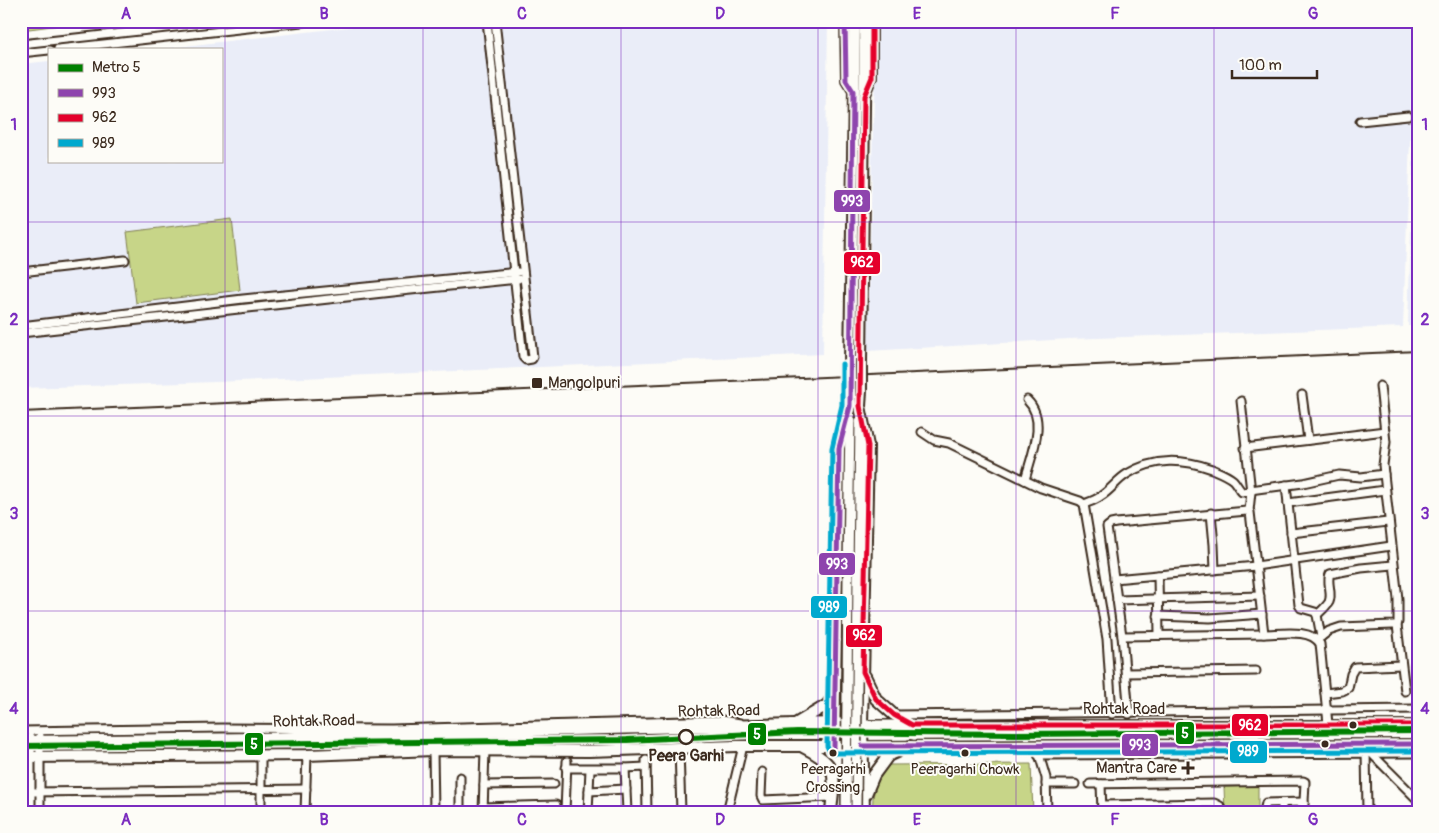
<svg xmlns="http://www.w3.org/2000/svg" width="1439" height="833" viewBox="0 0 1439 833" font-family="Pangolin,sans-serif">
<rect width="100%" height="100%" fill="#fdfcf7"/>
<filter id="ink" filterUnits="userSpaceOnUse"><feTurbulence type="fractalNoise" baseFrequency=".02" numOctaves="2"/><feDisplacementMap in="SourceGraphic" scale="10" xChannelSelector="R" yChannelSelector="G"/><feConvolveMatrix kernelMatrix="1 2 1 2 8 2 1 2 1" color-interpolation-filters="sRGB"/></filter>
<g filter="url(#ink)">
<g fill="#eaedf8">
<path d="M401 21H828L823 354 217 382 21 388V64L49 61V161H221V49H159Z"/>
<path d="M877 21H1412L1414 33 1403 327 1069 339 868 351 872 160Z"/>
<path d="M1416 21H1418V326H1408L1417 31Z"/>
<rect x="1307" y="808" width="55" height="4"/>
</g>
<g fill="#c7d588" stroke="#818053">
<path d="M21 21H92L21 30Z"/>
<path d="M232 219 240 290 136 303 127 232Z"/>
<path d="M1031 764 1033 812H873C871 792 877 781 888 765Z"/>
<path d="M1258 786V812H1225L1224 787Z"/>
</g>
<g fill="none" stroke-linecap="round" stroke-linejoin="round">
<g stroke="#3b2a1e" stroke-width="11">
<g id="minor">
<path d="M487 21 523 357 526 360 532 359 533 357 495 21"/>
<path d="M21 44 231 21"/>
<path d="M58 49 311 21"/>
<path d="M21 53 49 50"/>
<path d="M1360 121 1408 116"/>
<path d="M21 272 125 260"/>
<path d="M21 326 243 299 518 272"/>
<path d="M21 333 401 291 518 279"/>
<path d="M1302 395 1308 440"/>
<path d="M1241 401 1251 492 1249 511"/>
<path d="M922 432 934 440 949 443 1041 488 1080 501 1084 504 1107 639 1112 714"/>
<path d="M1245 448 1385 431"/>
<path d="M1025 480C1031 456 1048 420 1027 400"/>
<path d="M1286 485 1299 605 1301 608 1315 612 1317 615 1321 637"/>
<path d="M1250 490 1303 483 1339 475 1361 477 1384 474"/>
<path d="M1288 503 1385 490"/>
<path d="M1084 504C1089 502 1096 500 1101 496 1111 490 1117 480 1127 474 1155 457 1183 459 1212 469 1219 472 1227 475 1233 480 1236 483 1238 488 1242 492H1251"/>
<path d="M1211 513 1214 545 1215 570"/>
<path d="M1291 533 1388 522"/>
<path d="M1158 575 1159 635"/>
<path d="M1114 579 1256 566 1391 546"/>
<path d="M1117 600 1260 596"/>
<path d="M1317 615C1321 611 1326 607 1329 602 1333 593 1326 582 1330 574L1361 568 1393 565"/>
<path d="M1158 616 1210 618 1262 614"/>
<path d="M1397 625 1405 691"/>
<path d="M1122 636 1264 634"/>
<path d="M1317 640 1329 631 1341 627 1393 625H1397L1398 622V599L1383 465 1386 442 1380 386"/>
<path d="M1126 673 1256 671"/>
<path d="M1325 693 1342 691 1348 688 1351 674 1355 667 1401 665"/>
<path d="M1129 714 1122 636 1107 527 1111 524 1116 523 1247 511 1250 512 1264 634C1280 634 1311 628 1320 644L1328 724"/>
<path d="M895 715 1418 709"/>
<path d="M21 731 222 728 392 729 722 720 740 723"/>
<path d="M40 736V812"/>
<path d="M679 749 681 812"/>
<path d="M433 750 434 812"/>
<path d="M1366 750 1367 812"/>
<path d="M1038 751 1046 778 1047 812"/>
<path d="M1371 753 1418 800"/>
<path d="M261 755V812"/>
<path d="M1038 755 1418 753"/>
<path d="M646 760 647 812"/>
<path d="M566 768H625L627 812"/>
<path d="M625 768 646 767"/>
<path d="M762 772 761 796 763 800 832 797"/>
<path d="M1046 784H1075"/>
<path d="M1090 784 1303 781 1305 782 1304 802"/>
<path d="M1101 784 1102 812"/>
<path d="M484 785 554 784"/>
<path d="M589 791 626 789"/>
<path d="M30 792 306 789"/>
<path d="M1198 803 1199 812"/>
<path d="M1282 803V812"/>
<path d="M1179 804V812"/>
<path d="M1102 805 1214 803 1220 806 1222 812"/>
<path d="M483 807 556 805"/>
<path d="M31 812V737"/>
<path d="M305 812 307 755"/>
<path d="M460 812V777"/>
<path d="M483 812 485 750"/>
<path d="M565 812 567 761"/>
<path d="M588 812 590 769"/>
<path d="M727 812 743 746"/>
<path d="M1264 812 1266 803 1304 802V812"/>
</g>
</g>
<g stroke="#3b2a1e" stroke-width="12">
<g id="major">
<path d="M845 21 846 80 853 91"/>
<path d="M866 92 872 77V21"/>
<path d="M848 571 850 416"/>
<path d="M858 573 860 421"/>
<path d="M862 725H1418"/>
<path d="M862 746C1047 746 1233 743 1418 744"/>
</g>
</g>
<g stroke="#3b2a1e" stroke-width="14">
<g id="highway">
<path d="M861 363 865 21"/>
<path d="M850 364 855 21"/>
<path d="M861 391 860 406 868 446 862 725 864 812"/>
<path d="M865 676 876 699 894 715 912 725"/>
<path d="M795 724 827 705 835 692"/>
<path d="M21 741 257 738 834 723 862 725"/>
<path d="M834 746 839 448 850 406V392"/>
<path d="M803 747C841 766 834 775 831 812"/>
<path d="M21 757 307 755 433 750 589 751 737 746H862"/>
<path d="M866 794 874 775 888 756 910 746"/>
</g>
</g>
<use href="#minor" stroke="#fdfcf7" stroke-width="7"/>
<use href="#major" stroke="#fdfcf7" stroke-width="9"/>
<use href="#highway" stroke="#fdfcf7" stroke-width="10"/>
<g stroke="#3b2a1e" stroke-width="2">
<path d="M21 412 1418 351"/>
<path d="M1037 722 1320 720"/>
<path d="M1288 726 1348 732"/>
</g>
<g stroke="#3b2a1e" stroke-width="12" stroke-linecap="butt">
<g id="major-bridge">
<path d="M846 812 848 571"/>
<path d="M856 812 858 573"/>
</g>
</g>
<g stroke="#3b2a1e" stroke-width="14" stroke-linecap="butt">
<g id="highway-bridge">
<path d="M861 391V363"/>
<path d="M850 392V364"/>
</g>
</g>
<use href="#major-bridge" stroke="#fdfcf7" stroke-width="9"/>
<use href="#highway-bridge" stroke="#fdfcf7" stroke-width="10"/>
<g stroke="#fdfcf7" stroke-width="9">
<g id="bus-1">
<path d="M834 746 839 448 850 406 853 91 846 80 845 21"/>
<path d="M862 746 1418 744"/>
</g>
</g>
<g stroke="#fdfcf7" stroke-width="9">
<path id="bus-2" d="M872 21V77L864 96 860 406 868 446 863 672 876 699 894 715 912 725H1418"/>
</g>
<g stroke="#fdfcf7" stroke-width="9">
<path id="bus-3" d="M842 364V405L832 448 827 746 830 752 834 753 1418 751"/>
</g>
<use href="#bus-1" stroke="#8e44ad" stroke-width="5"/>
<use href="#bus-2" stroke="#e4002b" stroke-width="5"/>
<use href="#bus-3" stroke="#00a9ce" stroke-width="5"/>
<g stroke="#fdfcf7" stroke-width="10">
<path id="metro-1" d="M21 746 627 740 797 732 1015 734 1418 731"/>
</g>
<use href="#metro-1" stroke="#008000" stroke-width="6"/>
</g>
</g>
<path fill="none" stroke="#7b2cbf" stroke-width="1" stroke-opacity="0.55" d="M225 21V812M423 21V812M621 21V812M818 21V812M1016 21V812M1214 21V812M21 222H1418M21 416H1418M21 611H1418"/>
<g fill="#3b2a1e" stroke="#fdfcf7" stroke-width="2">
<rect x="531" y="377" width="12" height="12" rx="2.5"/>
<circle cx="1353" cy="725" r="4.5"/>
<circle cx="1325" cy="744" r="4.5"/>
<circle cx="833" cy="753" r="4.5"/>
<circle cx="965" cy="753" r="4.5"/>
<path d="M1185.5 760.5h5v5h5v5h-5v5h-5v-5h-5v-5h5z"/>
</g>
<circle fill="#fdfcf7" stroke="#3b2a1e" stroke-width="2.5" cx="686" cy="737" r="7"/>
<g text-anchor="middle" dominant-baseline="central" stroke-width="4" stroke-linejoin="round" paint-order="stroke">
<g font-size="15" fill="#3b2a1e" stroke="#fdfcf7">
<text x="833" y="769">Peeragarhi<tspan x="833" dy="18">Crossing</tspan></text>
<text x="965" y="769">Peeragarhi Chowk</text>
</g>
<g font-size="16" fill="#3b2a1e" stroke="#fdfcf7" text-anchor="start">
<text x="548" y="383">Mangolpuri</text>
<text x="1177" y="768" text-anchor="end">Mantra Care</text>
</g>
<g font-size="16" fill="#3b2a1e" stroke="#fdfcf7">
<text x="1124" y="709">Rohtak Road</text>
<text transform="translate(719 711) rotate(-1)">Rohtak Road</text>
<text transform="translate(314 721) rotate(-1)">Rohtak Road</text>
</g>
<g font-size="16" font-weight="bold" fill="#3b2a1e" stroke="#fdfcf7">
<text x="686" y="756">Peera Garhi</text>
</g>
</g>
<g stroke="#fdfcf7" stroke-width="2">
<rect x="833" y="189" width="38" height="24" rx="5" fill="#8e44ad"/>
<rect x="843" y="251" width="38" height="24" rx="5" fill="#e4002b"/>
<rect x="818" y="552" width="38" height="24" rx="5" fill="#8e44ad"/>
<rect x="810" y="595" width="38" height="24" rx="5" fill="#00a9ce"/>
<rect x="845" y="624" width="38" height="24" rx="5" fill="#e4002b"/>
<rect x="1231" y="713" width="38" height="24" rx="5" fill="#e4002b"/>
<rect x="1175" y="721" width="20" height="24" rx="5" fill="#008000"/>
<rect x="747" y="722" width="20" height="24" rx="5" fill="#008000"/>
<rect x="244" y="732" width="20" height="24" rx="5" fill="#008000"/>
<rect x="1121" y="733" width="38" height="24" rx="5" fill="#8e44ad"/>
<rect x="1229" y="740" width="39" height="24" rx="5" fill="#00a9ce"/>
</g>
<g font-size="14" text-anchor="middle" font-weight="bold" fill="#fff">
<text x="852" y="206">993</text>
<text x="862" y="267">962</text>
<text x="837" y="569">993</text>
<text x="829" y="612">989</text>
<text x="864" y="640">962</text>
<text x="1250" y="730">962</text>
<text x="1185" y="738">5</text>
<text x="757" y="739">5</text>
<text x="254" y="749">5</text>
<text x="1140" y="750">993</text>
<text x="1248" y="756">989</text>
</g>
<rect width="1439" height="833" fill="none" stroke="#fdfcf7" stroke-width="55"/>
<rect x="48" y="48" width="175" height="115" fill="#fdfcf7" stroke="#afa8a0"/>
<rect x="58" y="64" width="25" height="8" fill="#008000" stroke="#afa8a0"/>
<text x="92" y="72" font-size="15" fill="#3b2a1e">Metro 5</text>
<rect x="58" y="89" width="25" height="8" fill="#8e44ad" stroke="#afa8a0"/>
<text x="92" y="98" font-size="15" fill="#3b2a1e">993</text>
<rect x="58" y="114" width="25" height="8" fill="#e4002b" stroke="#afa8a0"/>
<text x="92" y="122" font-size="15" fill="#3b2a1e">962</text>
<rect x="58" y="139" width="25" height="8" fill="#00a9ce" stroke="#afa8a0"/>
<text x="92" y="148" font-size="15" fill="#3b2a1e">989</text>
<path d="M1232 70v8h85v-8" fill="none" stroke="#3b2a1e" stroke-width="2.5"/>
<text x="1239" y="70" font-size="15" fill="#3b2a1e" stroke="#fdfcf7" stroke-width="4" paint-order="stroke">100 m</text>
<rect x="28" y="28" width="1384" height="778" fill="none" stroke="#7b2cbf" stroke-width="2"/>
<g font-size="16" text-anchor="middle" font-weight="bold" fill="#7b2cbf">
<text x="126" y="19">A</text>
<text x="324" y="19">B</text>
<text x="522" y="19">C</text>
<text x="720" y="19">D</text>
<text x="917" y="19">E</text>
<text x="1115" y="19">F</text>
<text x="1313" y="19">G</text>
<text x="14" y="130">1</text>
<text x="1425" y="130">1</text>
<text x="14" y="325">2</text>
<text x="1425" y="325">2</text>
<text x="14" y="519">3</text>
<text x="1425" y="519">3</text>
<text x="14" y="714">4</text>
<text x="1425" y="714">4</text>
<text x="126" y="825">A</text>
<text x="324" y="825">B</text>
<text x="522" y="825">C</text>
<text x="720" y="825">D</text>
<text x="917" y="825">E</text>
<text x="1115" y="825">F</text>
<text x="1313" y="825">G</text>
</g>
</svg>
